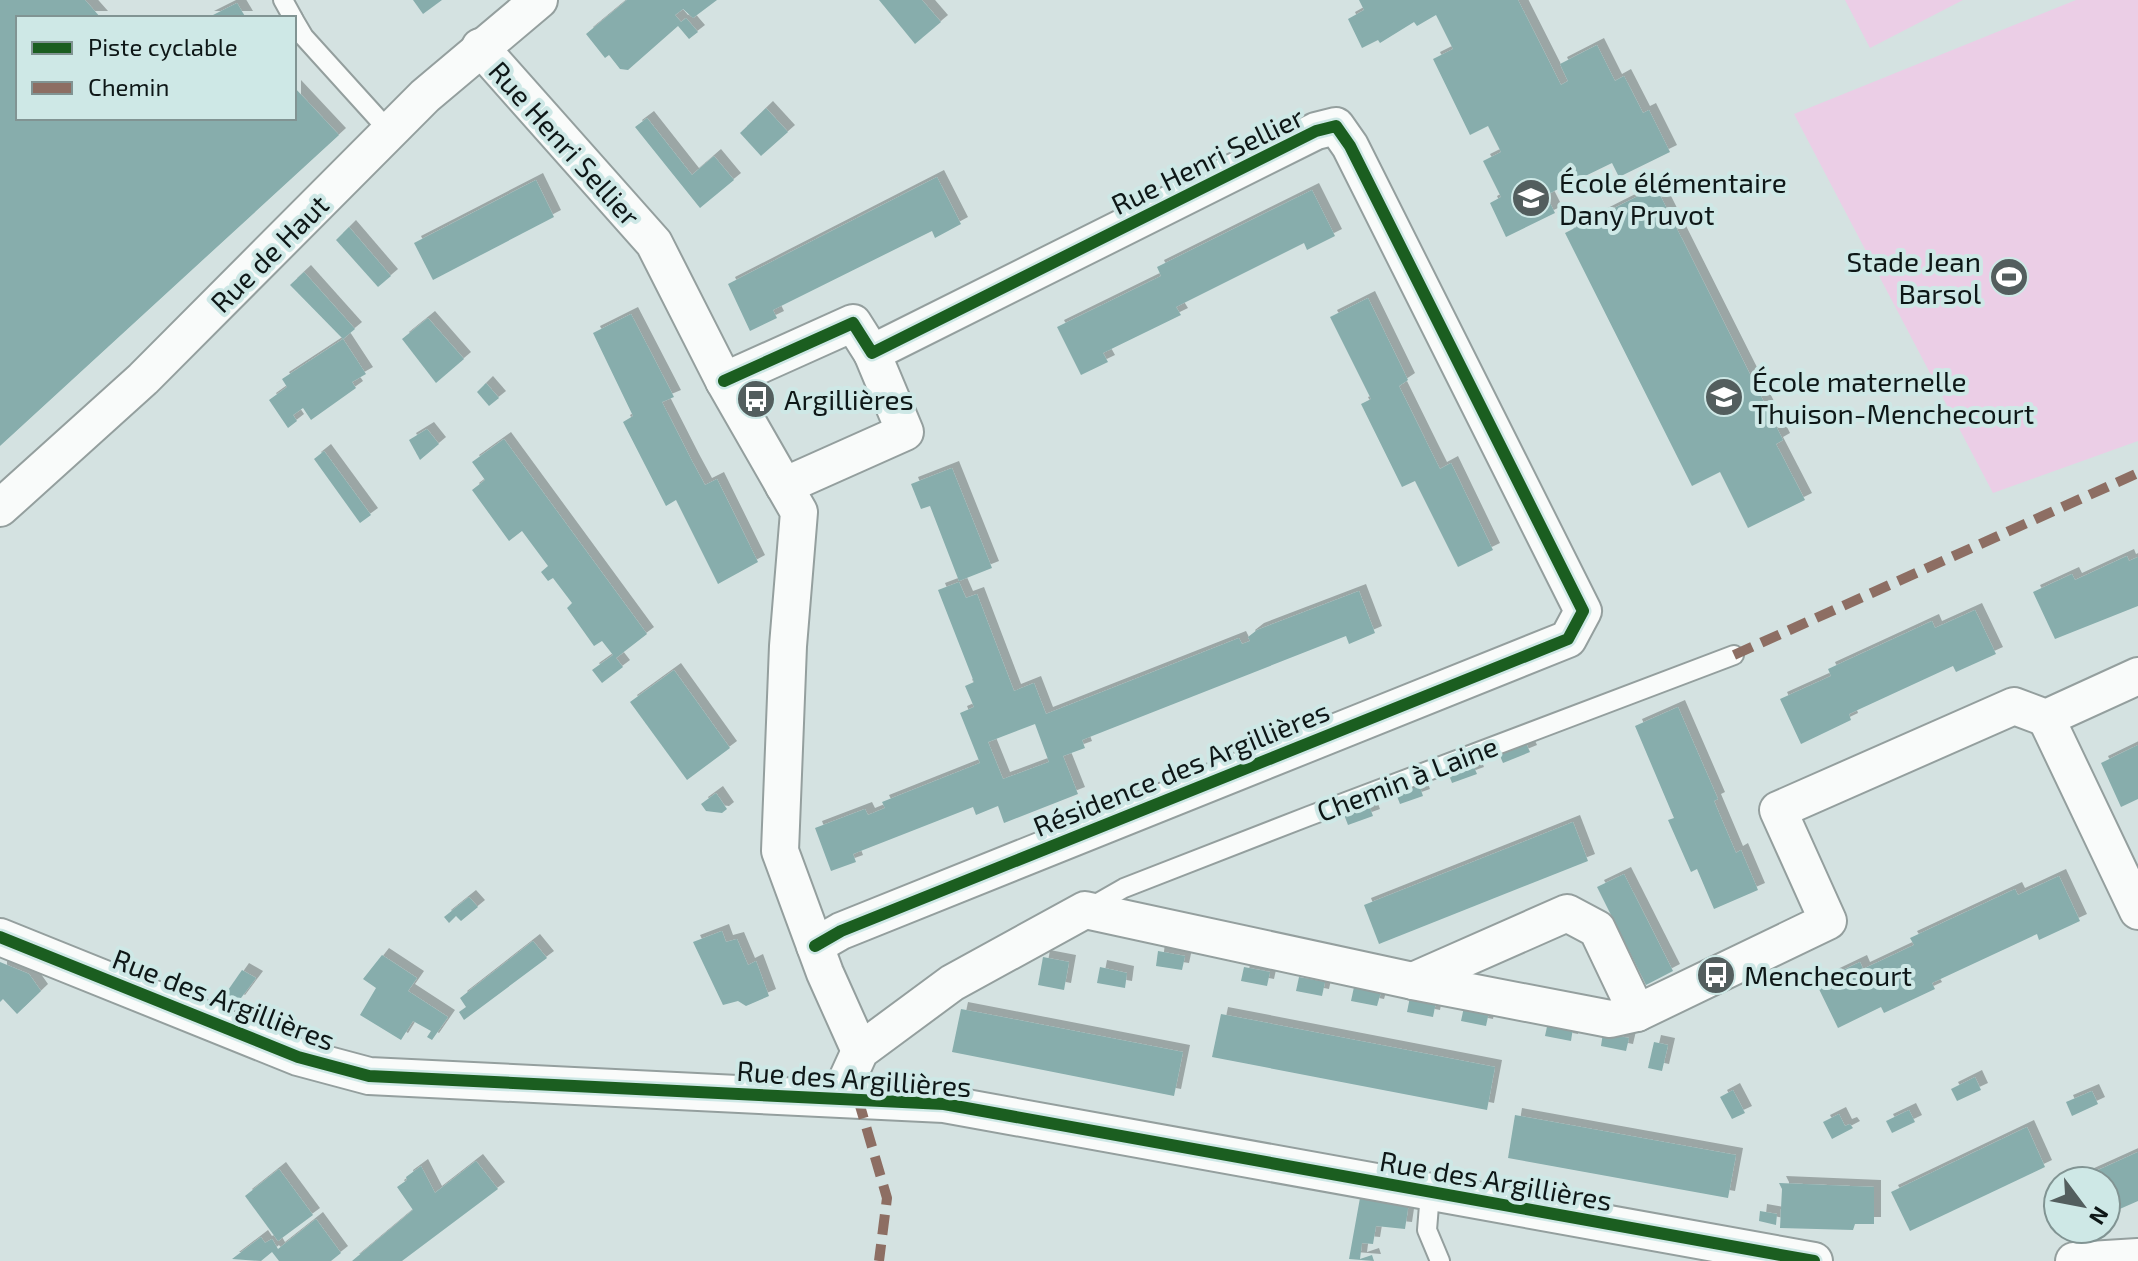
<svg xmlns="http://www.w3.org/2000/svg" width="2138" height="1261" viewBox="0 0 2138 1261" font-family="'Exo 2',sans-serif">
<defs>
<filter id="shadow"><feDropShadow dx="7" dy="-7" stdDeviation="0" flood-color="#0004"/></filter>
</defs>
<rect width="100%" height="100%" fill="#d4e2e1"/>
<g fill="#ebcee6">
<path d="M1845 0H1963L1870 48Z"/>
<path d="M2076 0H2138V441L1993 493 1794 114Z"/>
</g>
<g fill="#87adac" fill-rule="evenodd" filter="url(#shadow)">
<path d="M0 0H85L101 18H18V118H294V87L339 135 0 446Z"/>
<path d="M413 0H442L423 14Z"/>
<path d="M627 0H717L693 18 683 9 675 15 681 22 686 18 698 32 689 39 678 26 628 70 620 69 609 55 605 58 586 34Z"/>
<path d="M879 0H922L941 22 915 44Z"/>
<path d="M1359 0H1518L1561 85 1568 81 1560 64 1597 45 1615 81 1624 76 1643 113 1649 110 1670 152 1619 177 1612 163 1546 195 1555 213 1506 237 1490 203 1501 197 1483 161 1501 152 1488 126 1470 135 1433 59 1453 49 1436 15 1417 26 1414 22 1380 43 1378 40 1362 48 1348 19 1364 10Z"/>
<path d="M237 3 246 18H207Z"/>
<path d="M766 108 788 132 761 156 740 133Z"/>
<path d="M647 118 692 175 714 156 734 180 700 208 635 127Z"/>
<path d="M937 177 961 224 935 238 932 231 773 310 777 318 750 331 728 284Z"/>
<path d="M536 180 554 217 433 280 414 243Z"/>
<path d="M1656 187 1783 440 1776 444 1805 500 1748 528 1720 472 1692 486 1565 233Z"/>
<path d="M1312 190 1335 236 1307 250 1304 243 1176 307 1181 315 1103 353 1108 362 1081 375 1057 327 1161 276 1157 267Z"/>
<path d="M349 227 391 276 378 287 336 240Z"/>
<path d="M304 272 355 329 343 339 290 285Z"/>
<path d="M1368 298 1408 380 1399 386 1430 449 1440 469 1451 463 1493 550 1458 567 1415 481 1402 487 1361 404 1371 399 1330 317Z"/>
<path d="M631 314 674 397 662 402 692 461 705 485 717 479 758 562 718 584 676 500 666 506 623 422 633 416 593 333Z"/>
<path d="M428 318 464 359 436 383 402 339Z"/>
<path d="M343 339 366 374 352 382 356 388 311 420 303 408 293 415 297 421 288 428 269 400 287 387 282 379Z"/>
<path d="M486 383 499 398 489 406 477 392Z"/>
<path d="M427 429 439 444 420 460 409 440Z"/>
<path d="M504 439 647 634 616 658 623 667 602 683 592 670 613 655 602 641 594 646 567 608 572 603 553 578 548 581 541 572 548 566 522 531 509 541 472 490 485 480 472 462Z"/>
<path d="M324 451 371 515 360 523 314 459Z"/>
<path d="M952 468 992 568 959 581 930 506 921 509 911 484Z"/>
<path d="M2127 556 2129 561 2138 557V606L2055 639 2033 592 2072 574 2075 580Z"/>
<path d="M959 582 966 598 977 594 1014 691 1034 683 1046 714 1239 638 1242 644 1250 641 1248 637 1257 630 1359 591 1375 633 1349 644 1346 636 1082 740 1085 748 1063 756 1078 794 1004 823 998 806 976 815 973 807 853 854 856 862 831 871 815 828 865 809 868 815 885 808 882 802 980 763 960 713 974 707 965 686 974 682 938 590ZM1035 724 1049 762 1003 779 988 742Z"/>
<path d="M1975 610 1996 654 1956 672 1953 666 1849 714 1851 720 1801 744 1780 699 1831 676 1828 669 1932 621 1935 628Z"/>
<path d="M674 670 730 748 687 780 630 702Z"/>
<path d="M1678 707 1718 799 1714 801 1736 853 1741 850 1758 890 1714 909 1697 869 1691 872 1668 820 1674 818 1635 726Z"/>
<path d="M1524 739 1530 752 1503 763 1497 749Z"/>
<path d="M2138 745V799L2121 807 2101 763Z"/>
<path d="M1471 760 1477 774 1452 783 1447 770Z"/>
<path d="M1418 782 1423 796 1400 804 1395 791Z"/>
<path d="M716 793 727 809 722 813 706 811 701 804Z"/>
<path d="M1368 803 1373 816 1348 825 1343 812Z"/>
<path d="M1573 822 1588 861 1379 944 1364 905Z"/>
<path d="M1624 874 1673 971 1646 985 1597 887Z"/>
<path d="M2059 876 2080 921 2039 940 2037 934 1932 983 1935 989 1884 1013 1881 1007 1838 1028 1816 983 1860 962 1863 969 1914 945 1910 938 2015 889 2018 895Z"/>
<path d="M469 897 478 907 461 921 456 916 449 923 444 917Z"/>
<path d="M722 931 726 942 737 939 748 965 756 961 769 996 746 1006 738 1001 723 1005 693 942Z"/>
<path d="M533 941 547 958 464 1020 459 1012 466 1007 460 998Z"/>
<path d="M1158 951 1185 956 1182 970 1156 966Z"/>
<path d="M382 955 417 978 408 991 448 1017 432 1040 427 1037 431 1031 413 1021 401 1040 360 1015 376 988 363 979Z"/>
<path d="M1043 957 1069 962 1064 990 1038 985Z"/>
<path d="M0 962 29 974 41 991 17 1014 3 999 0 1002Z"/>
<path d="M1100 967 1127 973 1125 988 1097 983Z"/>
<path d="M1244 967 1270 972 1267 986 1241 981Z"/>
<path d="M242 970 256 978 238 1002 226 993Z"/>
<path d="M1299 977 1325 982 1322 996 1296 991Z"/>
<path d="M1354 987 1381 992 1377 1006 1351 1001Z"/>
<path d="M1410 997 1436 1002 1433 1017 1407 1012Z"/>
<path d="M1464 1007 1489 1012 1486 1026 1461 1021Z"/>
<path d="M961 1009 1183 1052 1174 1096 952 1052Z"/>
<path d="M1221 1014 1495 1067 1487 1110 1212 1057Z"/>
<path d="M1548 1022 1573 1028 1571 1041 1545 1036Z"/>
<path d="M1603 1033 1629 1038 1626 1051 1601 1046Z"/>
<path d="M1654 1042 1668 1045 1662 1071 1648 1068Z"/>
<path d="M1975 1077 1981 1090 1957 1101 1951 1089Z"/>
<path d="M1733 1090 1745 1113 1732 1119 1720 1097Z"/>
<path d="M2092 1091 2098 1104 2072 1116 2066 1102Z"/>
<path d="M1909 1110 1915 1122 1892 1133 1886 1121Z"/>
<path d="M1839 1114 1845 1126 1850 1124 1853 1128 1832 1139 1823 1122Z"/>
<path d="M1515 1115 1736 1155 1728 1198 1508 1158Z"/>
<path d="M2027 1127 2045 1167 1910 1231 1891 1192Z"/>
<path d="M2138 1152V1201L2106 1215V1181H2074Z"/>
<path d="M476 1161 498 1189 402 1261H352L413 1210 397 1187 407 1180 406 1177 421 1166 435 1193Z"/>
<path d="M279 1169 313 1215 278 1241 245 1196Z"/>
<path d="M1779 1183 1874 1187V1224H1855L1853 1230 1780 1228 1782 1189Z"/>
<path d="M1360 1198 1409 1202 1405 1229 1376 1226 1373 1244 1362 1243 1360 1259 1372 1255 1374 1261 1349 1259Z"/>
<path d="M1760 1211 1777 1214 1776 1225 1759 1221Z"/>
<path d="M316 1219 341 1253 331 1261H279L272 1252 261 1261 232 1259 261 1237 265 1243 272 1239 278 1249Z"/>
</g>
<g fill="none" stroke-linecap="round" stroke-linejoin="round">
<g stroke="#949f9e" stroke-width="22">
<g id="service">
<path d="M283 0 293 18"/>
<path d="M294 20 304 37 390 132"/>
<path d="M1089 908 1124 888 1309 816 1734 655"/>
<path d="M1430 1193 1427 1230 1440 1261"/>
</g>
</g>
<g stroke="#949f9e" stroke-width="40">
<g id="minor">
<path d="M480 47 654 243 724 381 799 512 788 646 780 851 825 973 860 1051"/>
<path d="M724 381 853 323 872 353 1316 131 1336 126 1350 146 1583 611 1568 639 841 931 815 946"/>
<path d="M784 486 905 432 872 353"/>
<path d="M0 508 143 379 425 96 539 0"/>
<path d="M2046 718 2138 911"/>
<path d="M0 937 298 1057 369 1076 944 1104 1814 1261"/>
<path d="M1413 981 1567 913 1597 929 1637 1013"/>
<path d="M839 1097 860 1051 952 983 1085 910 1413 981 1610 1019 1637 1013 1828 921 1778 810 2014 706 2046 718 2138 676"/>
<path d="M2074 1261 2138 1257"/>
</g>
</g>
<use href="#service" stroke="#f9fbfa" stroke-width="18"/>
<use href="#minor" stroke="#f9fbfa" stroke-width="36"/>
<g stroke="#8d6e63" stroke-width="10" stroke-dasharray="20 10" stroke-linecap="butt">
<path d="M1734 655 2138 473"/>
<path d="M858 1099 887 1198 879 1261"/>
</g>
<g stroke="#cee8e6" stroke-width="17">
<g id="cycleway">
<path d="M724 381 853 323 872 353 1316 131 1336 126 1350 146 1583 611 1568 639 841 931 815 946"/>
<path d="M0 937 298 1057 369 1076 944 1104 1814 1261"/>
</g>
</g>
<use href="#cycleway" stroke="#1b5e20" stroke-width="12"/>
</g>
<defs>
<g id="school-disc" transform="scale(2)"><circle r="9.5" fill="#535e5e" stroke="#cee8e6"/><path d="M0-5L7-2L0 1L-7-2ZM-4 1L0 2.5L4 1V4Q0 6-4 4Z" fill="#fff"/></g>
<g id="stadium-disc" transform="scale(2)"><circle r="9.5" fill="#535e5e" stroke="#cee8e6"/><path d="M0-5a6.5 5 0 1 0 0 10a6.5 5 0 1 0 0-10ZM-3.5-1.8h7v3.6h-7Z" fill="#fff"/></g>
<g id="bus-disc" transform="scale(2)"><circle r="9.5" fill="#535e5e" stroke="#cee8e6"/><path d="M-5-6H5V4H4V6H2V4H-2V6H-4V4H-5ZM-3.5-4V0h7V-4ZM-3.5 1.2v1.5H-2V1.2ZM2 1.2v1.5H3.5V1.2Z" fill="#fff"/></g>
</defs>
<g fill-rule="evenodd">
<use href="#school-disc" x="1531" y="198"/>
<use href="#stadium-disc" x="2009" y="277"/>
<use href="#school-disc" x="1724" y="397"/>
<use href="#bus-disc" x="756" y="399"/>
<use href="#bus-disc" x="1716" y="975"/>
</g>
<g text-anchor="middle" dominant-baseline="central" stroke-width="8" stroke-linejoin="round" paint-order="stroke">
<g font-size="28" fill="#0e1717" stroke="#cee8e6">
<text transform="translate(565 143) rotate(48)">Rue Henri Sellier</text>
<text transform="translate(1207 160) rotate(-26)">Rue Henri Sellier</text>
<text transform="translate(269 253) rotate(-45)">Rue de Haut</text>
<text transform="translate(1181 768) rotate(-22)">Résidence des Argillières</text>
<text transform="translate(1407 778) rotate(-21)">Chemin à Laine</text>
<text transform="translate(224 999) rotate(21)">Rue des Argillières</text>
<text transform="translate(854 1078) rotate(4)">Rue des Argillières</text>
<text transform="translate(1496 1180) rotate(10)">Rue des Argillières</text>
</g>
<g font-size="28" fill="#0e1717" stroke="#cee8e6" text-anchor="start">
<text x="1559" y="182">École élémentaire<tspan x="1559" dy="32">Dany Pruvot</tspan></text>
<text x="1981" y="261" text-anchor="end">Stade Jean<tspan x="1981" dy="32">Barsol</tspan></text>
<text x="1752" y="381">École maternelle<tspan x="1752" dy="32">Thuison-Menchecourt</tspan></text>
<text x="784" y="399">Argillières</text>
<text x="1744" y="975">Menchecourt</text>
</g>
</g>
<rect x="16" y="16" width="280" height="104" fill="#cee8e6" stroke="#819493" stroke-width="2"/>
<rect x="32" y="42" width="40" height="12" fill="#1b5e20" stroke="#819493" stroke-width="2"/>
<text x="88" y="56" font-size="24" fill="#0e1717">Piste cyclable</text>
<rect x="32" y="82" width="40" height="12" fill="#8d6e63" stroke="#819493" stroke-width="2"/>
<text x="88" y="96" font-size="24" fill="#0e1717">Chemin</text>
<g transform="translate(2082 1205) rotate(122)"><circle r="38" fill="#cee8e6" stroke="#819493" stroke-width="2"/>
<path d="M0-6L14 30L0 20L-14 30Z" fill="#535e5e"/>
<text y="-12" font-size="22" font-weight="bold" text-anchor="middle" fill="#0e1717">N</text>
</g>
</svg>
